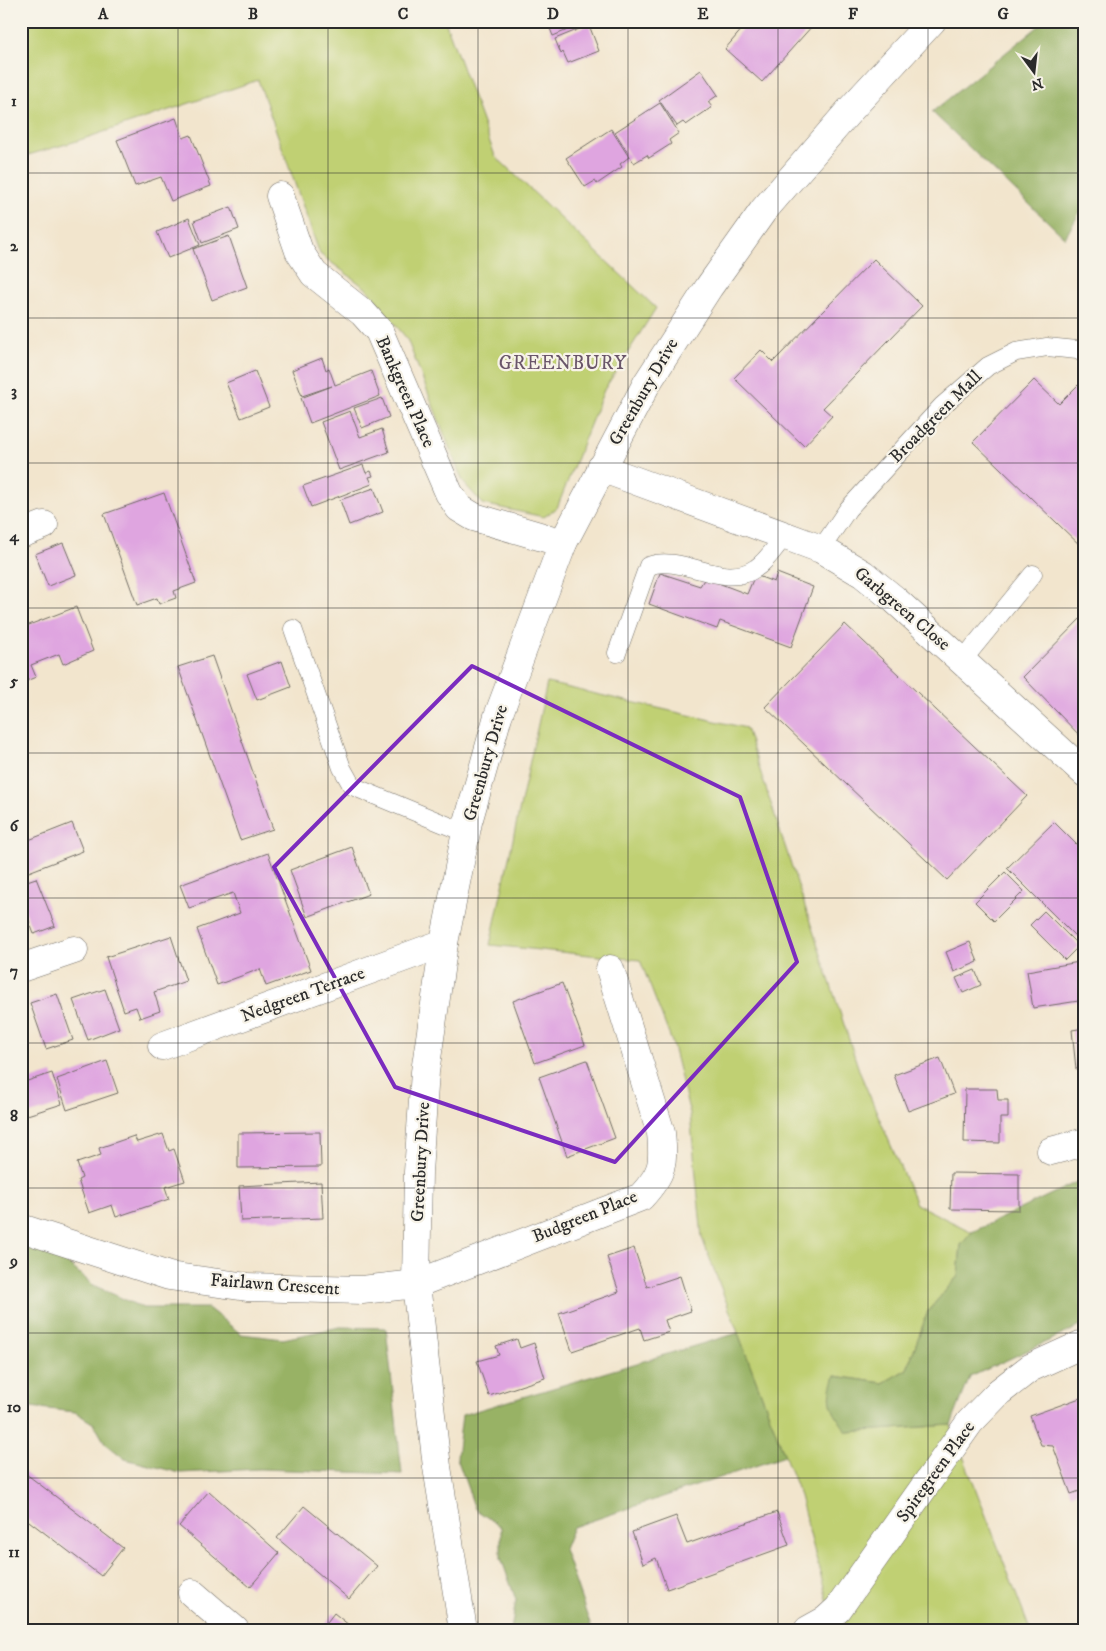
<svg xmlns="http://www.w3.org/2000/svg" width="1106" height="1651" viewBox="0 0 1106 1651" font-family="'IM FELL DW Pica',serif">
<rect width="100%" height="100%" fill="#f7f3e8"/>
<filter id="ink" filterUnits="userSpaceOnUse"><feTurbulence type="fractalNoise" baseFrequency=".02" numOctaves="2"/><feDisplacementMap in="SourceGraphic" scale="10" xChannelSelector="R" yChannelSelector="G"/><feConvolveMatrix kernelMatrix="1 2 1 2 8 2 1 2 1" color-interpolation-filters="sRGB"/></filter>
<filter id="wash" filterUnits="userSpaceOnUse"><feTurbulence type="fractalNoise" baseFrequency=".0096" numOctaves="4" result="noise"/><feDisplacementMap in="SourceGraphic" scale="20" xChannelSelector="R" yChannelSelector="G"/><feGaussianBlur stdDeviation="1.12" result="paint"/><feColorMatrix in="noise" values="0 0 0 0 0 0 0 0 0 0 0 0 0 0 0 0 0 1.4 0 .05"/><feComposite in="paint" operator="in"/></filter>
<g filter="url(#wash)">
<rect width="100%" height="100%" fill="#f2e5cd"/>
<g fill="#c0d073" stroke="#767e4f">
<path d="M21 21H445L495 156 656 308 604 390 557 508 544 517 483 504 463 482 407 339 367 289 320 254 258 80 77 141 21 157Z"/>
<path d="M547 683 746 728 860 1073 916 1204 972 1232 961 1245 958 1276 928 1311 907 1369 883 1383 835 1376 847 1432 951 1425 1030 1630H835L800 1496 702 1238 690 1114 672 1042 640 960 490 945Z"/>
</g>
<g fill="#98b265" stroke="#626e48">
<path d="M1045 21H1085V203L1065 238 932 112Z"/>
<path d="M1085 1178V1324L970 1377 951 1425 847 1432C832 1410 825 1403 835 1376L883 1383 907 1369 928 1311 958 1276 961 1245 972 1232Z"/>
<path d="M21 1247 38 1248 59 1256 93 1285 143 1308H208L241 1334 283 1339 340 1327 386 1328 402 1474 260 1469 180 1473 125 1459 105 1443 94 1424 75 1412 21 1406Z"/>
<path d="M738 1333 785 1456 573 1527 564 1549 592 1630H511L516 1600 501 1558V1527L475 1509 457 1458 462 1415Z"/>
</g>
<g id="blocks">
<g fill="#dfa5e0">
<path d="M547 21H589L553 36Z"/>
<path d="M749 21H809L813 25 762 82 725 49Z"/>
<path d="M589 25 599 51 568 63 563 52 561 54 555 39Z"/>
<path d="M701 70 718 95 708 102 712 107 686 125 683 122 677 126 659 100Z"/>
<path d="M660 103 679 133 669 140 671 144 649 158 647 155 634 163 615 132Z"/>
<path d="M176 118 183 138 191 135 211 186 171 201 161 177 135 186 117 140Z"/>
<path d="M611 129 629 157 620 164 622 167 597 184 595 181 585 187 566 158Z"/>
<path d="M231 207 239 229 202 243 194 221Z"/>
<path d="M189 218 200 245 168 258 157 232Z"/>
<path d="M229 236 247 287 212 300 193 249Z"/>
<path d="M874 259 922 306 823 408 832 416 804 446 734 378 761 350 773 362Z"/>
<path d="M322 358 326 370 329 368 335 385 371 371 380 396 310 423 301 398 332 386 302 396 292 370Z"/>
<path d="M255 371 269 407 241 418 226 383Z"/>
<path d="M1034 380 1059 404 1078 385 1085 392V550L973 442Z"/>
<path d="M382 398 389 417 362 428 354 408Z"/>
<path d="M350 411 360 437 382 429 389 452 339 470 321 422Z"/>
<path d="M363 465 366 473 371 471 373 476 369 477 372 484 311 507 303 486Z"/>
<path d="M374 488 383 512 349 525 340 500Z"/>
<path d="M164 493 196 583 174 591 176 598 159 604 157 598 137 605 104 514Z"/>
<path d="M63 543 76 575 48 586 35 554Z"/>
<path d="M660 573 700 586 705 578 747 594 755 575 774 582 777 573 813 587 791 647 720 621 717 629 649 604Z"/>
<path d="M76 607 93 651 63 664 59 654 31 665 36 677 21 683V628Z"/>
<path d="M1085 614V741L1023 677Z"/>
<path d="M845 624 1027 796 947 880 765 707Z"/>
<path d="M212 656 273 829 240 840 178 667Z"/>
<path d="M282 661 291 687 257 700 247 674Z"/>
<path d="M1054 822 1085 853V930L1077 938 1007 868Z"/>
<path d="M72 823 83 851 21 875V843Z"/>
<path d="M352 847 369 894 307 917 290 870Z"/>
<path d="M268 853 311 970 266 986 260 969 217 985 197 929 240 913 233 893 189 908 180 885Z"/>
<path d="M1005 872 1024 891 994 921 975 902Z"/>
<path d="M36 878 55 926 34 934 21 900V883Z"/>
<path d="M1044 911 1079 946 1065 960 1030 925Z"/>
<path d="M171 936 186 981 154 992 160 1011 140 1018 136 1007 124 1011 106 957Z"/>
<path d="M970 942 978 962 954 972 946 952Z"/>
<path d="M1085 961V1000L1033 1008 1027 971Z"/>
<path d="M975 970 981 985 963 993 956 978Z"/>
<path d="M562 983 585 1045 535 1063 513 1001Z"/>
<path d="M105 989 119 1028 88 1040 73 1000Z"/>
<path d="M57 994 73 1040 46 1049 30 1003Z"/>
<path d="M1085 1028V1068L1076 1069 1072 1030Z"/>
<path d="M940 1058 954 1094 908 1111 894 1075Z"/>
<path d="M587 1060 615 1138 567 1156 539 1077Z"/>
<path d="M107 1061 118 1093 67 1110 57 1079Z"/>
<path d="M52 1073 62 1104 21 1117V1083Z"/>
<path d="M965 1089H997L998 1100H1008V1118H1000V1143L964 1142Z"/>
<path d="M320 1132 321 1167 238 1168V1133Z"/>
<path d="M163 1134 169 1151 174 1149 185 1181 165 1187 169 1199 116 1217 112 1205 89 1213 78 1180 82 1178 77 1163 101 1155 99 1148 134 1136 137 1142Z"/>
<path d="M951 1173 1019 1174V1210L950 1209Z"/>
<path d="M321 1182 323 1218 241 1221 239 1186Z"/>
<path d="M634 1248 647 1287 680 1276 691 1311 665 1320 669 1332 644 1340 640 1328 572 1351 559 1313 619 1292 607 1257Z"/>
<path d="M517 1339 520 1348 534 1343 545 1378 489 1396 477 1361 499 1355 496 1346Z"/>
<path d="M1080 1398 1085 1410V1489L1071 1494 1053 1446 1041 1445 1030 1416Z"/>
<path d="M21 1470 123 1548 101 1576 21 1515Z"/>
<path d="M209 1491 279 1553 250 1587 179 1526Z"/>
<path d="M304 1506 377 1566 349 1599 277 1538Z"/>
<path d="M777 1512 789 1545 667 1589 656 1558 643 1564 632 1532 676 1516 687 1544Z"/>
<path d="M334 1613 355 1630H321Z"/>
</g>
</g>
</g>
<g filter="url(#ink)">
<use href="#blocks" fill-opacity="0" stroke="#716c64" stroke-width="1"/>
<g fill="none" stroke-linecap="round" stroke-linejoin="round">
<g stroke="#716c64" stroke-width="19">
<g id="lane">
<path d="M821 549 848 509 942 406 988 366 1016 352 1047 347 1077 350 1085 354"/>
<path d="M293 629 342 768 352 786 466 833"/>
<path d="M617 653 648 566C683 553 723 591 756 568 767 561 775 547 784 537"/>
<path d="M962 661 1033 574"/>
</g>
</g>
<g stroke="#716c64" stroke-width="29">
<g id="street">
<path d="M280 196 299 251 314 274 363 313 379 331 449 493 459 508 474 517 563 543"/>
<path d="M601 468 821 549 863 574 894 599 1085 773"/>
<path d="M21 534 44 525"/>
<path d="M21 968 74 950"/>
<path d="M162 1046 444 943"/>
<path d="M1051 1151 1085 1142"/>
<path d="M21 1228 169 1276 247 1287 362 1290 416 1284 641 1197C663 1173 664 1165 661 1133L610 969"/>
<path d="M192 1593 235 1630"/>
<path d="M463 1630 437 1467 416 1284 418 1172 425 1072 444 943 468 822 498 716 563 543 647 383 709 287 763 211 850 110 932 21"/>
<path d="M808 1630 826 1620 838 1609 970 1422 999 1392 1030 1368 1085 1343"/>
</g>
</g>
<use href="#lane" stroke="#fff" stroke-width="18"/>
<use href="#street" stroke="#fff" stroke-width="28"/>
</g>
</g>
<path fill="none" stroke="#7b2cbf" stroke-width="4" stroke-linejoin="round" d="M472 666 740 797 797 962 615 1162 395 1087 274 867Z"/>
<path fill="none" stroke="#2b2b2b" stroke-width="1" stroke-opacity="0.55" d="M178 21V1630M328 21V1630M478 21V1630M628 21V1630M778 21V1630M928 21V1630M21 173H1085M21 318H1085M21 463H1085M21 608H1085M21 753H1085M21 898H1085M21 1043H1085M21 1188H1085M21 1333H1085M21 1478H1085"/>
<g text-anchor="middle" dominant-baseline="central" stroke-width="4.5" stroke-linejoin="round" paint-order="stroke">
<g font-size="18" fill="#2b2b2b" stroke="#f7f3e8">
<text transform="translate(405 392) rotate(66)">Bankgreen Place</text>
<text transform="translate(644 392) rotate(-60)">Greenbury Drive</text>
<text transform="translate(936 417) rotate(-45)">Broadgreen Mall</text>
<text transform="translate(902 609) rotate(40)">Garbgreen Close</text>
<text transform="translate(486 763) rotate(-74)">Greenbury Drive</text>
<text transform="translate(303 995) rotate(-20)">Nedgreen Terrace</text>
<text transform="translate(421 1162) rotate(-87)">Greenbury Drive</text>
<text transform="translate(585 1217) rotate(-22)">Budgreen Place</text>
<text transform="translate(275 1285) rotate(4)">Fairlawn Crescent</text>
<text transform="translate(936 1472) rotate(-54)">Spiregreen Place</text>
</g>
<g font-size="19" letter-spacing="1" fill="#6a566a" stroke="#f7f3e8">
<text x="563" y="363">GREENBURY</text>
</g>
</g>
<rect width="1106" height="1651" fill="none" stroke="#f7f3e8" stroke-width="55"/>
<g transform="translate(1034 72) rotate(165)" stroke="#f7f3e8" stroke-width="4" paint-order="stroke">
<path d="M0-4L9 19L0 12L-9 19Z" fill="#2b2b2b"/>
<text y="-8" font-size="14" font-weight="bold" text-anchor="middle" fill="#2b2b2b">N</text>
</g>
<rect x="28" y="28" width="1050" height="1596" fill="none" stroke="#2b2b2b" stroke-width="2"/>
<g font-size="16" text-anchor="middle" font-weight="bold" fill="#2b2b2b">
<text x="103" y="19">A</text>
<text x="253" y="19">B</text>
<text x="403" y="19">C</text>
<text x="553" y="19">D</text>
<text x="703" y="19">E</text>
<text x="853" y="19">F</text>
<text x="1003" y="19">G</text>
<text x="14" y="106">1</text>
<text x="14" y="251">2</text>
<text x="14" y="396">3</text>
<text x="14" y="541">4</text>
<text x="14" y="686">5</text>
<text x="14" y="831">6</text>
<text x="14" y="976">7</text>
<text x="14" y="1121">8</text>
<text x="14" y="1266">9</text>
<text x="14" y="1412">10</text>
<text x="14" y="1557">11</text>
</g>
</svg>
